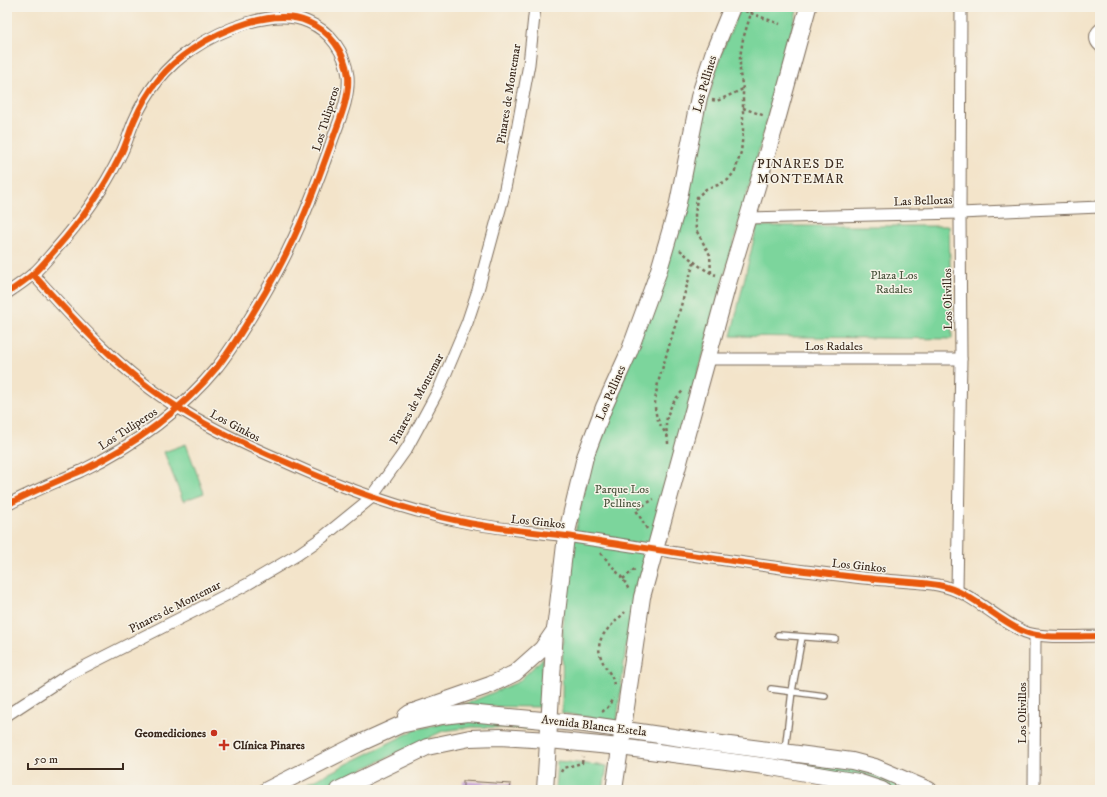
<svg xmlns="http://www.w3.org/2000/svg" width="1107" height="797" viewBox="0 0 1107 797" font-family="'IM FELL DW Pica',serif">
<rect width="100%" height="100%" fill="#f7f3e8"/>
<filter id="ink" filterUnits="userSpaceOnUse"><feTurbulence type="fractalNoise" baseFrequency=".025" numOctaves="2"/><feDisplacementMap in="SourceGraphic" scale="8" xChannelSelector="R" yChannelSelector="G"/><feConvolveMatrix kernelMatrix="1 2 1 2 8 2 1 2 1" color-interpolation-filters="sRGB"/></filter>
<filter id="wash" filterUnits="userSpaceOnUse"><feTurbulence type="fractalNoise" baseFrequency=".012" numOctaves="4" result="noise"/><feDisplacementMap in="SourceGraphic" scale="16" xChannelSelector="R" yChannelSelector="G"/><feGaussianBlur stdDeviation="0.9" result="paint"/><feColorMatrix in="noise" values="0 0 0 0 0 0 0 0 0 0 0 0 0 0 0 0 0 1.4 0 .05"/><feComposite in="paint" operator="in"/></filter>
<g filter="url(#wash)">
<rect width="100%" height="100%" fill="#f3e4ca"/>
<g fill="#7bd59c" stroke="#5b805d">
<path d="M741 7H798L633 612 626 646 617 722 562 713 563 606 566 575 585 485 701 123 721 54Z"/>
<path d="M757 226H949L952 339 731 336Z"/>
<path d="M186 444 204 493 183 501 164 452Z"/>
<path d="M543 658 540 707 461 706 518 682Z"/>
<path d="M466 719 533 724 534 729 472 727 443 731 319 790H295L417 729Z"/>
<path d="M641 738 856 768 914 790H894L880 783 639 746Z"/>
<path d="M557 761 607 766 603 790H555Z"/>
</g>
<g id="blocks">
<path fill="#c5a1d6" d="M463 781 511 784 510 790H463Z"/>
</g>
</g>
<g filter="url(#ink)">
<use href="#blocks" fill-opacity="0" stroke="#7b6b5a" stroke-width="1"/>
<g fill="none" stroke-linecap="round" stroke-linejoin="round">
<g stroke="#7b6b5a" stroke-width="8">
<g id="lane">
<path d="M778 635 835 639"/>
<path d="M771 689 825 696"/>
<path d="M785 751 792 691 802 637"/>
</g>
</g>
<g stroke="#7b6b5a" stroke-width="13">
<g id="street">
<path d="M1100 29C1094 34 1094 41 1100 46"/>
<path d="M747 218 960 213 1100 207"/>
<path d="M33 274C77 323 122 373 179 408 213 430 250 447 288 463 343 488 399 509 459 521 501 530 543 532 586 539 659 550 732 562 805 571 832 574 859 578 886 580 903 582 921 582 938 585 972 591 994 619 1025 632 1041 639 1081 636 1100 636"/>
<path d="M7 293C16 287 25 281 33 274 41 267 48 258 55 250 81 221 103 190 120 156 126 145 129 133 134 121 146 93 165 67 191 50 220 30 274 7 308 22 330 31 345 52 348 76 350 99 338 123 331 144 318 180 305 216 288 250 281 265 273 279 265 293 250 318 236 343 218 366 181 411 133 446 81 471 56 482 31 492 7 505"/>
<path d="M707 359H961"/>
<path d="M957 590 961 359 960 213 961 7"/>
<path d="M7 715 68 675 246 585 297 555 323 537 371 498 387 476 407 448 440 387 467 323 478 290 503 198 517 130 529 64 535 7"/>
<path d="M1034 790 1035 636"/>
</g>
</g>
<g stroke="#7b6b5a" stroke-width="18">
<g id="secondary">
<path d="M406 716 410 713 490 685 515 673 542 649 555 630"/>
<path d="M267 790 358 744 400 725 442 716 468 713 585 724 714 743 852 761 875 767 929 790"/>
<path d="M338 790 427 747 470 738 500 737 549 740 620 747 771 767 858 782 882 790"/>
<path d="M545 790 555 630 566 536 585 457 604 407 629 352 658 273 677 208 699 97 714 51 732 7"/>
<path d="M614 790 642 597 729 280 777 120 808 7"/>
</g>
</g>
<g stroke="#7b6b5a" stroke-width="2.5" stroke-dasharray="3 3" stroke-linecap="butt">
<path d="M745 11 780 24"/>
<path d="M712 100 717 101 743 89"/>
<path d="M743 108 765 116"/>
<path d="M680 250C691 259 702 270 716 275"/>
<path d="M711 273 710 255 696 230 695 215 697 197 706 189 718 185 728 180 735 171 741 152 743 133V89L740 74V57L743 39 753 7"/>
<path d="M668 437C653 415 653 409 658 383L694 262"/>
<path d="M668 444C668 437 666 431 666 424 667 411 674 399 684 390"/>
<path d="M647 529 636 510 654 499"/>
<path d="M601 553 623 579 629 590"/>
<path d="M623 579 636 568"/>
<path d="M614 685C612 674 610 675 605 666 589 639 609 629 625 612"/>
<path d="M602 712 608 707 613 698"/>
<path d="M561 772 563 768 582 763 583 757"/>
</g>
<use href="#lane" stroke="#fff" stroke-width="5.5"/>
<use href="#street" stroke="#fff" stroke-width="11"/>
<use href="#secondary" stroke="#fff" stroke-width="16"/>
<g stroke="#f7f3e8" stroke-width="8">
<g id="cycleway">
<path d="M33 274C77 323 122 373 179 408 213 430 250 447 288 463 343 488 399 509 459 521 501 530 543 532 586 539 659 550 732 562 805 571 832 574 859 578 886 580 903 582 921 582 938 585 972 591 994 619 1025 632 1041 639 1081 636 1100 636"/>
<path d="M7 293C16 287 25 281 33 274 41 267 48 258 55 250 81 221 103 190 120 156 126 145 129 133 134 121 146 93 165 67 191 50 220 30 274 7 308 22 330 31 345 52 348 76 350 99 338 123 331 144 318 180 305 216 288 250 281 265 273 279 265 293 250 318 236 343 218 366 181 411 133 446 81 471 56 482 31 492 7 505"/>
</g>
</g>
<use href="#cycleway" stroke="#e8590c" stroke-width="6"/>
</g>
</g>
<g fill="#c8321e" stroke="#f7f3e8" stroke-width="1.5">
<circle cx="214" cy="733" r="4"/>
<path d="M222 739h4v4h4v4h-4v4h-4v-4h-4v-4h4z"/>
</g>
<g text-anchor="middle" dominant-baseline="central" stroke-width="3" stroke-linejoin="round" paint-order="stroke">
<g font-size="12" fill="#3b2a1e" stroke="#f7f3e8">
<text transform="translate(705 84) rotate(-74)">Los Pellines</text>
<text transform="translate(509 94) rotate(-81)">Pinares de Montemar</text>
<text transform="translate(326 119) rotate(-73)">Los Tuliperos</text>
<text transform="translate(923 201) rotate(-2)">Las Bellotas</text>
<text transform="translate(948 299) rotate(-91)">Los Olivillos</text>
<text x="834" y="346">Los Radales</text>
<text transform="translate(611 393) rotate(-67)">Los Pellines</text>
<text transform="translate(417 399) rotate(-62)">Pinares de Montemar</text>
<text transform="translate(235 426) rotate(28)">Los Ginkos</text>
<text transform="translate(128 429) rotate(-33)">Los Tuliperos</text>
<text transform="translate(538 522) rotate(6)">Los Ginkos</text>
<text transform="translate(859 566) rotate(6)">Los Ginkos</text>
<text transform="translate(175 607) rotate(-27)">Pinares de Montemar</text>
<text transform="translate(1022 713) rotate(-90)">Los Olivillos</text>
<text transform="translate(594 726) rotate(7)">Avenida Blanca Estela</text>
</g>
<g font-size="12" fill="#4b553e" stroke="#f7f3e8">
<text x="894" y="275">Plaza Los<tspan x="894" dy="14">Radales</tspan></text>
<text x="622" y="489">Parque Los<tspan x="622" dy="14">Pellines</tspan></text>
</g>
<g font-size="12" font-weight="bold" fill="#3b2a1e" stroke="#f7f3e8" text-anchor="end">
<text x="206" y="733">Geomediciones</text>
<text x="233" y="745" text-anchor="start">Clínica Pinares</text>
</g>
<g font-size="13" letter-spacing="1" fill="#3b2a1e" stroke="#f7f3e8">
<text x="801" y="164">PINARES DE<tspan x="801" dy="15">MONTEMAR</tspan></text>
</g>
</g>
<rect width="1107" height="797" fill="none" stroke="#f7f3e8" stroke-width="24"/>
<path d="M28 763v6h95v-6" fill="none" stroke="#3b2a1e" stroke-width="2"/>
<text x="34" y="763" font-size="12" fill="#3b2a1e" stroke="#f7f3e8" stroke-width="3" paint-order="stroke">50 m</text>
</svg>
